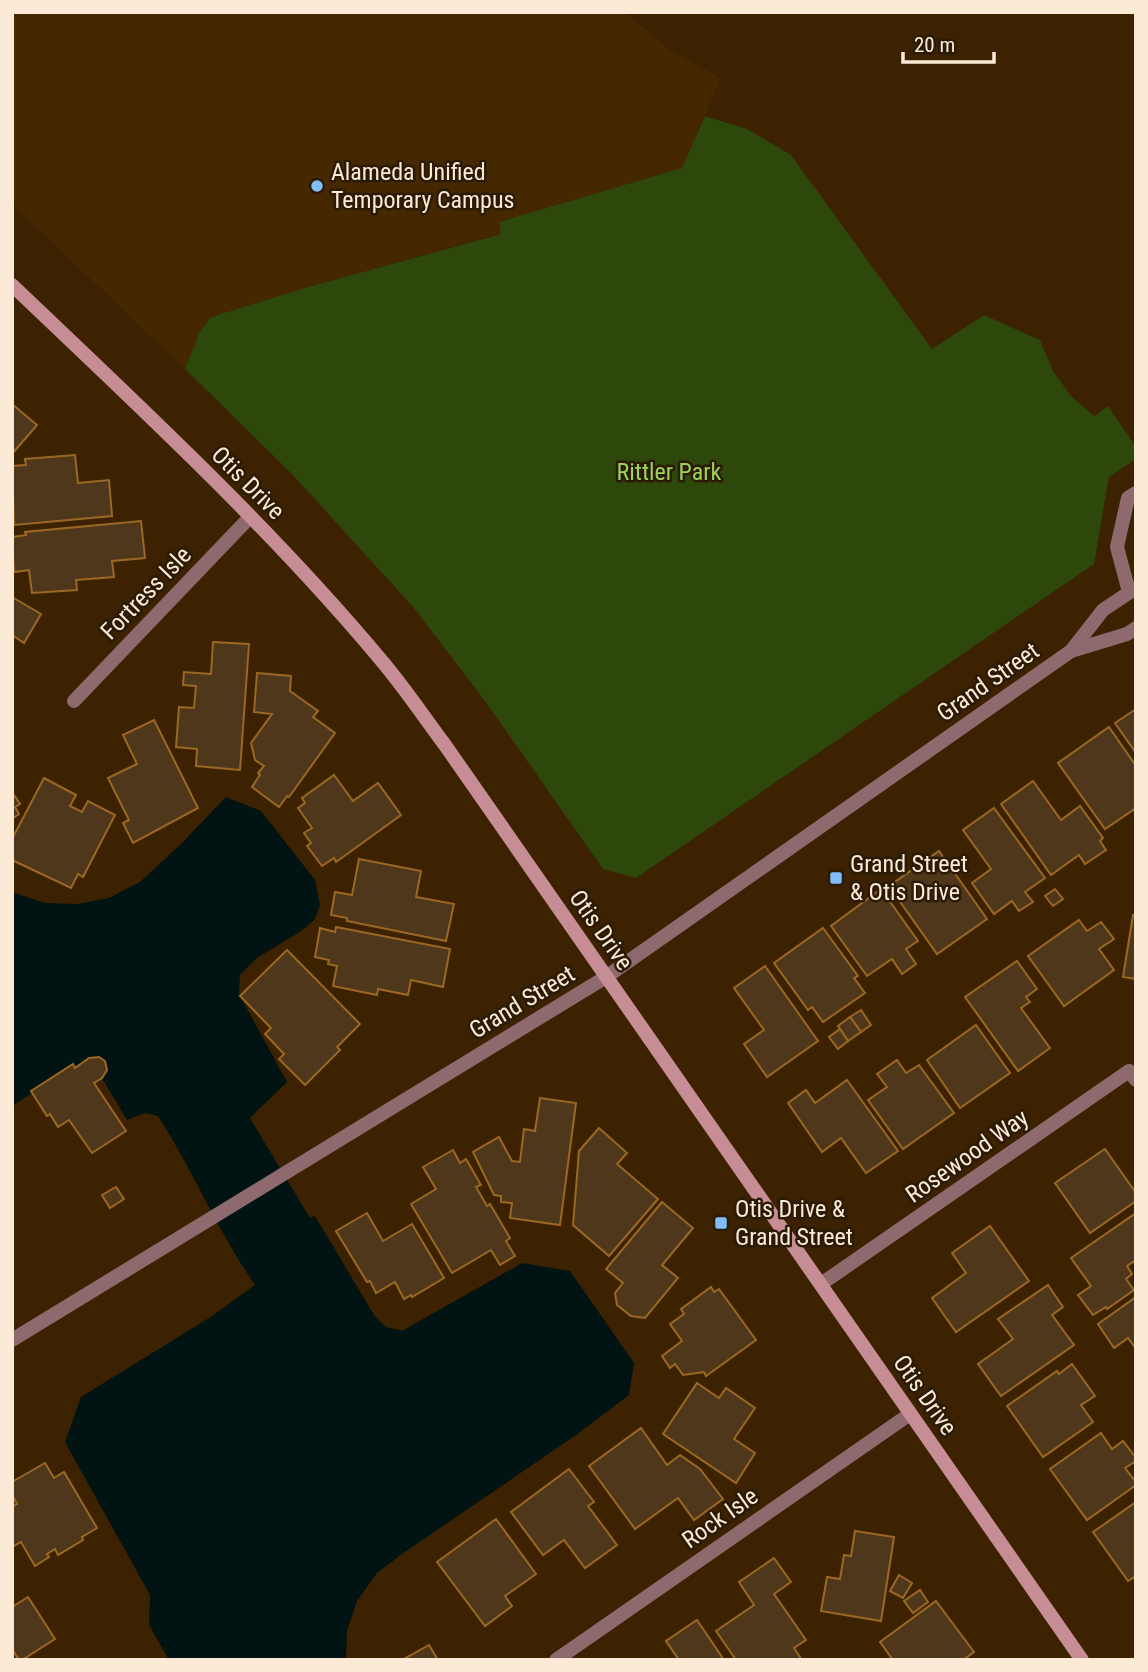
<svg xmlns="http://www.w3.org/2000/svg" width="1148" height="1672" viewBox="0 0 1148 1672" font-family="'Roboto Condensed',sans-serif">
<rect width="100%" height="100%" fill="#3c2200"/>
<path fill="#452800" d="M12 12H624L673 52 721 78 682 168 499 222 501 233 308 287 211 317 200 331 185 369 12 204Z"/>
<path fill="#2e470a" d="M705 116 747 129 791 155 932 349 984 315 1040 340 1053 371 1071 396 1094 416 1108 406 1136 447V459L1109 477 1094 564 636 878 603 869 485 701 414 608 291 473 185 369 200 331 211 317 308 287 501 234 499 222 682 168Z"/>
<path fill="#011312" d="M226 797 261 811 315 880 320 905 315 919 301 931 257 958 240 975 239 994 287 1082 250 1118 310 1218 315 1216 374 1315 386 1327 402 1331 522 1263 570 1271 634 1363 629 1395 576 1435 402 1554 377 1573 357 1601 347 1631 346 1660H169L149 1625 150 1595 65 1442 81 1397 209 1318 255 1285C218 1232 193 1170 158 1116L145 1113 127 1120 102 1078 107 1070 105 1061C93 1054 86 1061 75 1068L72 1064 31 1091 32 1093 12 1106V892L45 903 77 904 109 898 140 882 181 844Z"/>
<g fill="#4f371b" stroke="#9b6823" stroke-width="2">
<path d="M12 404 37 425 12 454Z"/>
<path d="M75 455 78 483 109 480 112 516 14 525 12 466 26 465 25 459Z"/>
<path d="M141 521 145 558 112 561 114 577 76 580 77 590 32 593 29 570 14 572 12 537 26 535 25 532Z"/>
<path d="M12 597 41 614 24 643 12 635Z"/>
<path d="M213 642 249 644 240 770 196 766 197 749 176 747 179 707 194 708 196 686 183 685 184 672 211 674Z"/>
<path d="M257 673 291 676 290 691 318 711 313 717 335 733 289 797 287 796 279 807 252 787 260 775 258 773 264 766 255 760 251 743 272 714 254 712Z"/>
<path d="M1136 709V753L1115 723Z"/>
<path d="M154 720 198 808 133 843 123 823 129 820 108 778 137 764 123 735Z"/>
<path d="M1109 727 1136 766V808L1105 829 1058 763Z"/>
<path d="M334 775 353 801 378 783 401 815 336 862 334 858 322 866 307 846 311 843 304 833 312 828 298 808 305 803 302 798Z"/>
<path d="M44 778 76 795 70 806 82 812 88 801 115 815 83 877 78 874 71 888 12 860V839Z"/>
<path d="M1033 781 1061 820 1080 806 1103 838 1100 841 1106 850 1085 864 1079 855 1051 875 1001 804Z"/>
<path d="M12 792 20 804 15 807 19 814 12 819Z"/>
<path d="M994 808 1045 878 1025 892 1033 902 1019 911 1012 901 994 914 972 883 991 869 963 830Z"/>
<path d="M939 851 987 919 937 954 889 886Z"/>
<path d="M359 859 421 871 416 897 454 904 446 941 347 921V918L331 915 335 892 352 895Z"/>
<path d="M881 889 918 941 906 949 916 964 902 974 892 959 867 976 831 926Z"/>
<path d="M1055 889 1063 899 1053 906 1045 896Z"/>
<path d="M1133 915H1136V979L1123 977Z"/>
<path d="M1079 920 1087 931 1101 922 1114 939 1099 949 1114 970 1064 1006 1028 956Z"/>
<path d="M336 927 450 949 443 987 411 980 408 995 378 989 377 995 333 986 337 966 328 964 329 960 315 957 320 928 335 932Z"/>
<path d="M823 928 858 976 854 978 865 993 823 1022 812 1007 808 1010 774 963Z"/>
<path d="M287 950 360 1024 337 1047 340 1050 305 1085 279 1059 284 1054 265 1034 271 1028 240 996Z"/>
<path d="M1017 961 1037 989 1026 997 1030 1002 1021 1008 1050 1048 1018 1071 965 997Z"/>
<path d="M765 966 818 1041 767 1077 744 1044 764 1030 734 988Z"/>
<path d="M861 1010 871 1025 861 1032 850 1017Z"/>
<path d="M850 1017 861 1032 848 1041 838 1026Z"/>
<path d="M976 1025 1010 1073 960 1108 927 1060Z"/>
<path d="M840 1029 848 1041 838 1049 829 1037Z"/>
<path d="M99 1057 105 1061 107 1070 102 1078 94 1083 126 1131 92 1153 69 1120 58 1127 50 1114 47 1116 31 1091 73 1064 75 1068 89 1058Z"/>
<path d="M897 1060 906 1073 919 1065 954 1113 903 1149 868 1100 887 1087 877 1074Z"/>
<path d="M847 1080 898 1151 866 1173 841 1138 822 1152 788 1103 806 1090 815 1103Z"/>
<path d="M540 1098 576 1103 560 1225 510 1218 512 1203 501 1202V1196L494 1195 473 1152 499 1137 512 1161 520 1162 524 1129 535 1131Z"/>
<path d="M599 1128 627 1153 617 1164 658 1199 609 1256 573 1225 579 1151Z"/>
<path d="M1105 1149 1136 1193V1201L1090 1233 1055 1183Z"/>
<path d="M453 1150 460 1163 466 1159 481 1185 476 1187 487 1206 490 1204 510 1238 506 1241 515 1256 500 1265 491 1250 452 1273 411 1204 436 1189 423 1167Z"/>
<path d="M116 1187 124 1199 110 1208 102 1195Z"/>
<path d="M662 1202 693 1228 662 1265 678 1278 645 1318 631 1316 617 1305 615 1293 623 1283 606 1269Z"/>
<path d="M367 1213 383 1241 412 1224 444 1278 412 1297 411 1295 404 1299 395 1282 376 1293 370 1281 367 1282 336 1231Z"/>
<path d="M1136 1213V1260L1127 1266 1132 1274 1126 1279 1134 1290 1107 1309 1106 1307 1093 1315 1078 1295 1091 1286 1071 1258Z"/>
<path d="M990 1226 1029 1281 956 1332 932 1298 966 1273 952 1253Z"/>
<path d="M1048 1285 1063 1307 1052 1315 1074 1345 1001 1396 978 1364 1013 1339 998 1319Z"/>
<path d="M711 1287 714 1292 719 1289 756 1340 706 1376 704 1372 683 1375 675 1364 670 1368 662 1356 682 1341 670 1324 684 1314 681 1309Z"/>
<path d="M1136 1297V1349L1128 1338 1114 1348 1098 1324Z"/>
<path d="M1072 1364 1095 1396 1081 1405 1093 1422 1043 1457 1007 1406 1057 1371 1059 1374Z"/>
<path d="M697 1383 719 1398 726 1388 755 1408 734 1439 755 1453 736 1483 663 1434Z"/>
<path d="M641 1428 667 1465 680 1455 700 1469 723 1499 694 1520 678 1498 635 1529 589 1466Z"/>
<path d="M1101 1433 1112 1449 1123 1441 1136 1458V1461L1125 1468 1136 1482V1485L1087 1520 1050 1469Z"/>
<path d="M45 1463 54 1478 64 1472 97 1528 82 1537 83 1540 58 1555 55 1549 47 1554 49 1557 35 1566 21 1542 14 1546 12 1543V1507L17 1504 12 1495V1482Z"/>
<path d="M569 1469 594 1502 588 1506 617 1545 585 1568 564 1540 543 1555 511 1512Z"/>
<path d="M1136 1502V1576L1128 1581 1093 1532Z"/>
<path d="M496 1519 536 1574 505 1596 512 1606 485 1626 437 1562Z"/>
<path d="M855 1531 894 1537 881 1621 821 1611 827 1577 840 1579 844 1555 851 1556Z"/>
<path d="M774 1558 791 1582 774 1594 806 1640 794 1648 802 1660H736L716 1631 754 1605 739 1582Z"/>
<path d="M899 1575 912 1583 903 1598 890 1591Z"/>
<path d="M920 1590 928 1602 913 1613 904 1601Z"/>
<path d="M28 1597 55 1639 22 1660H19L12 1649V1607Z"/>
<path d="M936 1601 974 1652 963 1660H893L880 1642Z"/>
<path d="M697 1620 724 1660H679L666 1641Z"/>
<path d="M429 1645 438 1660H402Z"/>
</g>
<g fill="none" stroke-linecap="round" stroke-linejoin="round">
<path stroke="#8e696e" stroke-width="14" d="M1129 592 1117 547 1128 498 1136 493"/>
<g stroke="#8e696e" stroke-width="14">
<path d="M74 701 250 517"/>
<path d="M821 1284 1129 1071 1136 1080"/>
<path d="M556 1660 910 1414"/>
</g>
<g stroke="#8e696e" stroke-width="14">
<path d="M1071 651 1127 634 1136 628"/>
<path d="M12 1340 606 977 1071 651 1103 610 1136 588"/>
</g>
<path stroke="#c78d95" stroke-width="14" d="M12 285C139 406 269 526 381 660 404 687 424 717 445 745L1082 1660"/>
</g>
<g fill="#81bdfa" stroke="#2b1b06" stroke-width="2.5">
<circle cx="317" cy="186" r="7"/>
<rect x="829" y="871" width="14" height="14" rx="3.5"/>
<rect x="714" y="1216" width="14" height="14" rx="3.5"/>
</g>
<g text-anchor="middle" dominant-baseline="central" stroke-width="5" stroke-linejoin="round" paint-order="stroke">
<g font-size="24" fill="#fcead7" stroke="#2b1b06" text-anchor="start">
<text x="331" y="172">Alameda Unified<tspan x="331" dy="28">Temporary Campus</tspan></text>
<text x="850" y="864">Grand Street<tspan x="850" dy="28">&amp; Otis Drive</tspan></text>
<text x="735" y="1209">Otis Drive &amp;<tspan x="735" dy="28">Grand Street</tspan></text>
</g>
<g font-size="24" fill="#9bd358" stroke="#2b1b06">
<text x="669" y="472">Rittler Park</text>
</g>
<g font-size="24" fill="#fcead7" stroke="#2b1b06">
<text transform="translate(248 483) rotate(45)">Otis Drive</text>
<text transform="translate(146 593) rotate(-46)">Fortress Isle</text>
<text transform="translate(988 682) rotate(-35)">Grand Street</text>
<text transform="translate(601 930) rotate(55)">Otis Drive</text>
<text transform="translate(522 1002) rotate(-31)">Grand Street</text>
<text transform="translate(967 1156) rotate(-35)">Rosewood Way</text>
<text transform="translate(925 1395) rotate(55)">Otis Drive</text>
<text transform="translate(720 1518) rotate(-35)">Rock Isle</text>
</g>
</g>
<rect width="1148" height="1672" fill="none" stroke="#fcead7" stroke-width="28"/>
<path d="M903 52v10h91v-10" fill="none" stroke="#fcead7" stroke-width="3.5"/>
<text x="914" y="52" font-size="21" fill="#fcead7" stroke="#2b1b06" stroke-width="5" paint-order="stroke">20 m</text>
</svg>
